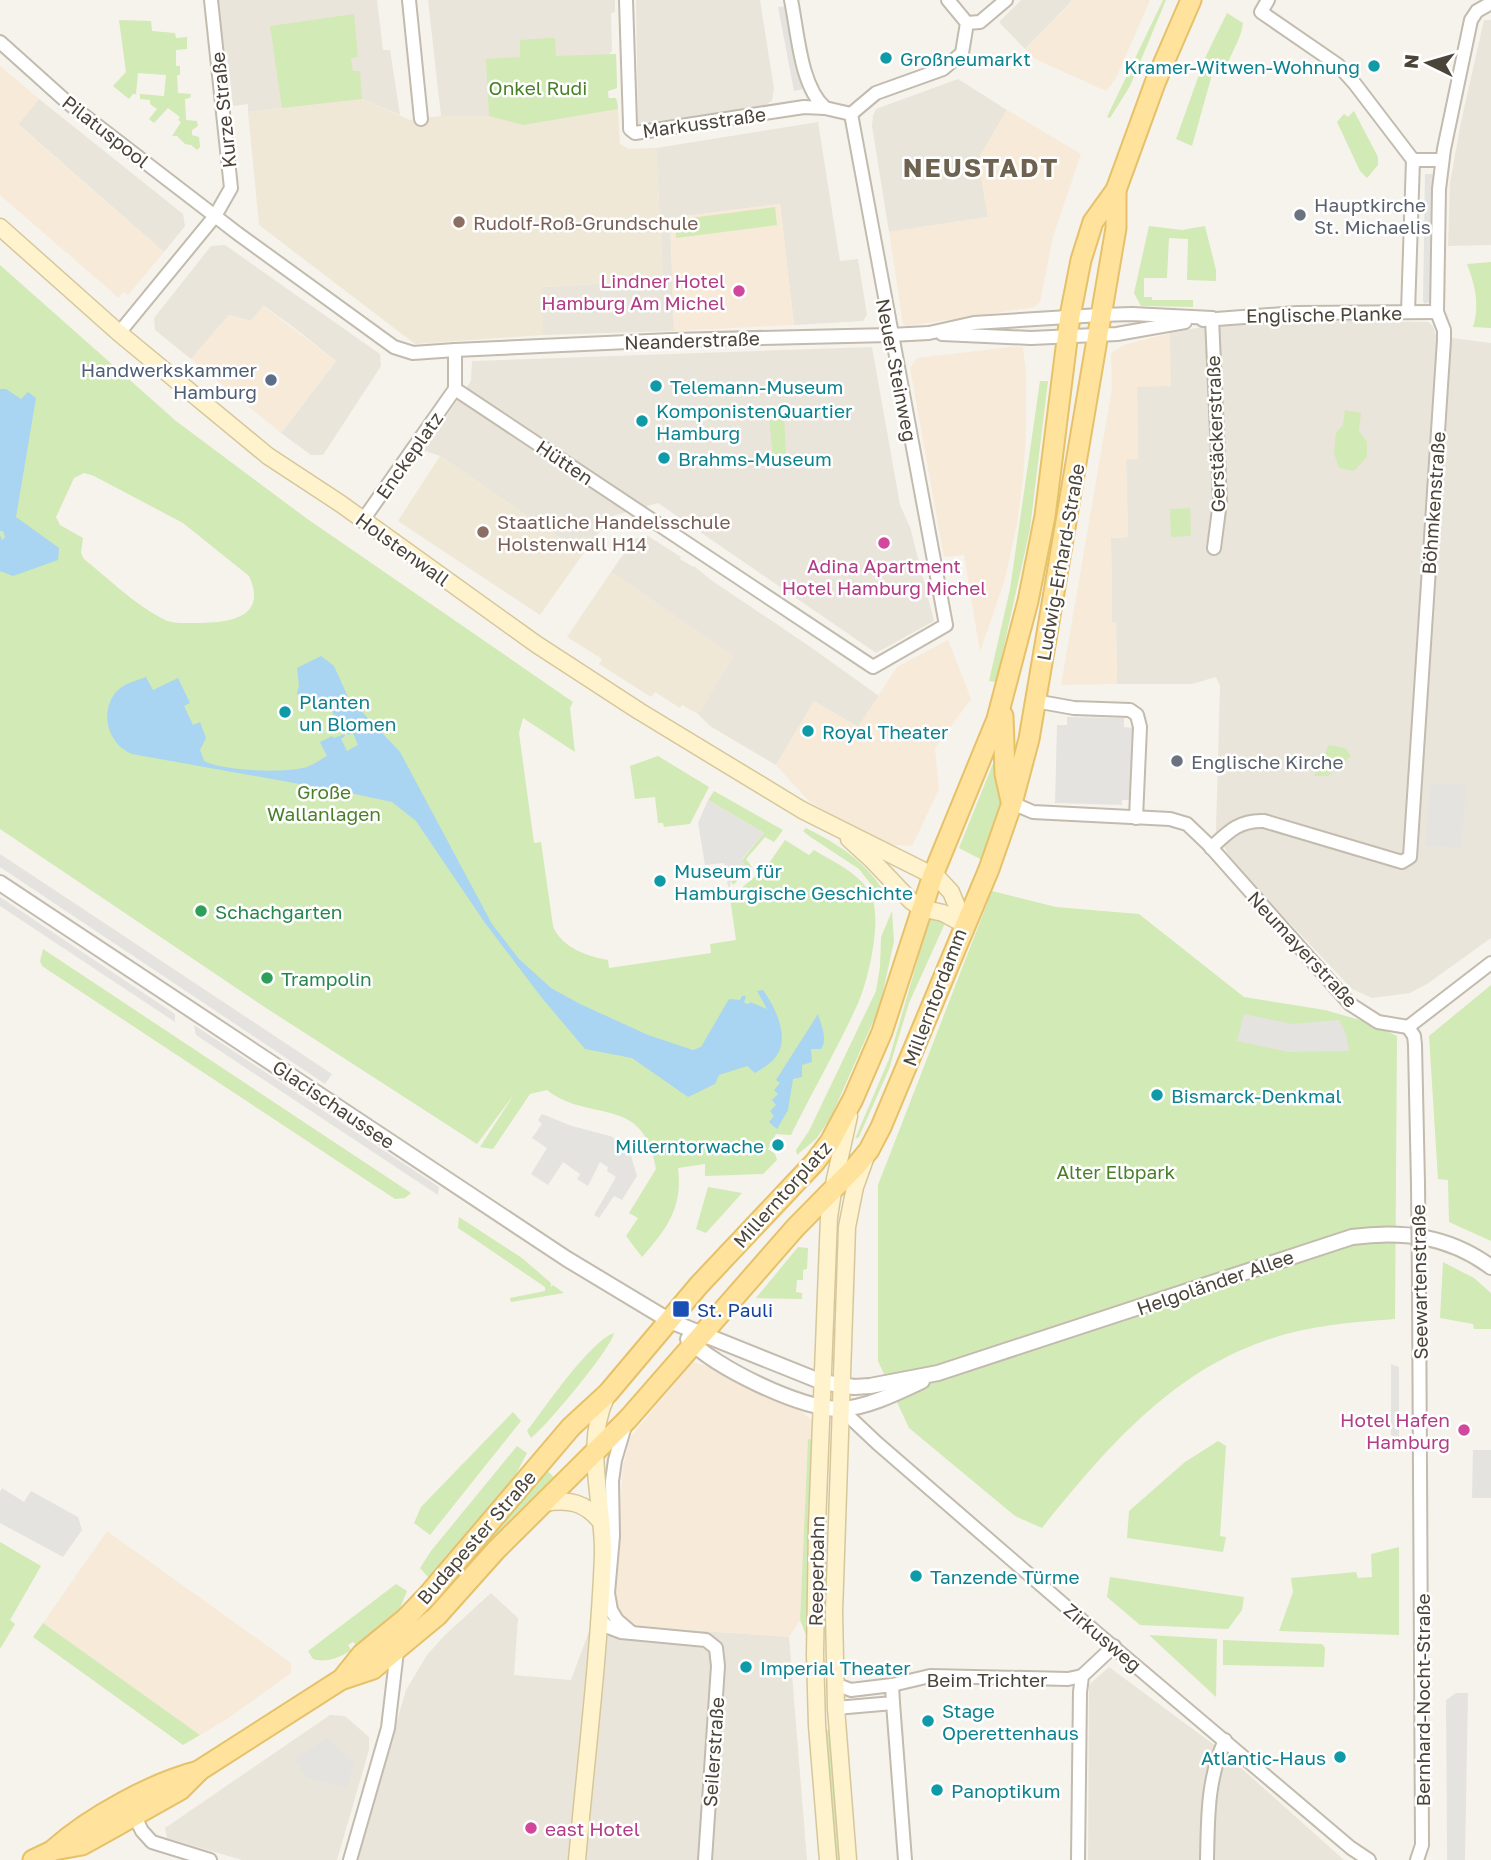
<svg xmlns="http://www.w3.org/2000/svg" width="1491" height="1860" viewBox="0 0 1491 1860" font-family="'Golos Text',sans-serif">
<rect width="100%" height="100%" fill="#f6f3ec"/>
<g fill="#eae5da">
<path d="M216 0H377L383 50H390L400 115 362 99 248 112V104L233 106 227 52 222 51Z"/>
<path d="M428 0H615V12L611 13 612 51 609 54H616L617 88 608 91 609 98 617 100 618 109 523 125 489 116H441Z"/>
<path d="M636 0H760L774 89 772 101 761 107 638 124Z"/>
<path d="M1021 0H1071L1072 1 1025 49 999 22Z"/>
<path d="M1484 20H1491V245L1448 246 1450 183 1461 122Z"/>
<path d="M958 79 1007 110 978 159 988 217 889 232 872 126 873 116 876 109Z"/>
<path d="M39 99 183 214 185 226 164 252 18 124Z"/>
<path d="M818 122 840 261 858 259 867 315 863 321 794 325 780 204 670 218 674 331 543 335V287L663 280 656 148Z"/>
<path d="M225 245 380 354 381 366 323 455H311L281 433 336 361 292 326 264 306 251 321 229 315 191 359 155 330 154 318 211 246Z"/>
<path d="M1346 321 1428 322 1433 326 1436 336 1491 343V938L1427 984 1410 993 1372 998 1352 989 1232 862 1216 831 1220 686 1216 677 1192 684H1117L1116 623H1112L1111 538 1128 537 1126 459 1138 458 1137 387 1169 343 1170 333 1206 326Z"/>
<path d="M872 347 900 505 910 527 934 621 876 653 658 503 609 517 590 547 583 554 440 456 423 450 471 381 472 361Z"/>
<path d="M648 536 681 557 680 559 693 567 694 566 711 580 809 646 879 696 858 727 814 701 776 765 710 726 698 714 733 656 611 572 634 539Z"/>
<path d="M491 1593 518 1618 514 1675 571 1680 592 1623 789 1637 807 1860H356L406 1690 427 1655 445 1635Z"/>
<path d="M1109 1667 1221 1750 1344 1860H1088L1089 1685Z"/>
<path d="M330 1715 345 1716 369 1737V1750L337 1860H242L167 1838 165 1828Z"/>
</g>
<g fill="#f7ead8">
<path d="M1071 0H1150L1116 78 1106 91 1031 57 1025 49 1072 2Z"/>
<path d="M0 66 39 99 18 125 164 252 128 295 123 292 119 298 0 195Z"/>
<path d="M1007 110 1081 154 1053 237 1040 302 1035 307 907 326 903 324 889 232 988 217 978 159Z"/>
<path d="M780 204 794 325 674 331 670 218Z"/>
<path d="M263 306 336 361 281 433 191 359 229 315 251 321Z"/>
<path d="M1170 333 1171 386 1137 387 1138 459 1126 460 1128 537 1111 538 1112 622 1116 623 1117 684 1061 685 1112 388 1111 353 1124 345Z"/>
<path d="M1010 347H1023L1026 372V434L1023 479 1017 524 1005 579 980 652 964 555 944 557 910 368 917 358Z"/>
<path d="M948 640 971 699 935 748 939 789 912 846 895 845 882 846 809 801 776 765 814 701 858 727 897 667Z"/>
<path d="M692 1362 711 1367 738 1379 801 1411 812 1421 814 1440H808L800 1620 789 1637 611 1624 623 1467 630 1438Z"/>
<path d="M107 1531 291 1663V1673L227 1719 200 1735 43 1623Z"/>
</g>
<g fill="#efe8d6">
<path d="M362 99 410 120 441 116H489L523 125 618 109 620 144 629 149 656 148 663 280 543 287V335L415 344 259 225 248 112Z"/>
<path d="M440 456 583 554 540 615 398 521Z"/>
<path d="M611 572 733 656 698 714 682 705 680 708 655 692 651 697 599 664 602 659 567 637Z"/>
</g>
<g fill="#d2eab5" fill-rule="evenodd">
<path d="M1163 0H1166L1130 86 1110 118 1107 117Z"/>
<path d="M1227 13 1243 23C1241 42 1228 55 1225 74L1213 71 1192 146 1176 139 1205 58Z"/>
<path d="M354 14 358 57 351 58 353 71H360L362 99 282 108 270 26Z"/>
<path d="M119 20 151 21 152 31 175 33 176 38 187 37V49L176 50V66H180V75H177L178 93 191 94 190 98 185 99 186 120 197 121 198 126 192 130V135L199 137 200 147 197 150 191 145 185 144 177 136H172L181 122 178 120 180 117 168 108 154 123 149 119 157 109 150 104V100L140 99V94L164 96 166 75 138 73 136 94H133L129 99 113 86 126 72Z"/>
<path d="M549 38H555L556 56 616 54 617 88 608 91V98H616L618 109 523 125 489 116 486 59 520 57V40Z"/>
<path d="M1354 111 1378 157V165L1367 178 1360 171 1337 122 1344 114 1348 117Z"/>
<path d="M775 207 777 225 676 238 675 220Z"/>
<path d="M1149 226 1182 230 1205 226 1216 270V281L1187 280 1188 239 1169 238 1167 278H1144V297H1152V300H1193V307L1141 306 1134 293Z"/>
<path d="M1491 262V328L1473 327C1480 305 1475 285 1467 264Z"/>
<path d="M0 265 176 421 306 518 573 702 570 708 575 752 523 718 519 733 534 843 541 842 553 926C561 948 590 957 608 960L609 968 711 953 710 944 736 940 730 898 767 866 785 840 809 855 814 850C832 861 857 872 869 891 884 914 869 977 859 1001 839 1046 813 1090 791 1135L776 1134 768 1149 775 1154 777 1160 763 1174 705 1176V1164L678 1168C683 1207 667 1229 642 1257L626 1236 638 1218 629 1213 656 1169C644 1093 590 1124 547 1090L530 1094 493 1149 480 1147 515 1093 477 1144 263 1006 0 829ZM84 473 94 476 183 523 249 576C269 620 225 623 195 623 184 623 173 624 163 619 134 604 109 579 84 559L81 553 83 538 60 525 56 517 74 478Z"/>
<path d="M1040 381H1048L1030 529 996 682 989 681 1010 589Z"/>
<path d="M1345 410 1361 413 1359 431 1367 442V457L1354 471 1339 468 1334 453 1336 433 1343 425Z"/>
<path d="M769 415H784L786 459H773Z"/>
<path d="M1190 508 1191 536 1171 537 1170 509Z"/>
<path d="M1329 745 1345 748 1351 756 1328 776H1314Z"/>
<path d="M658 756 709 787 690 824 664 827 663 823H658L655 797 635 799 630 766Z"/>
<path d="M994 761H999L1003 792 1002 806 984 861 959 848Z"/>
<path d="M714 791 783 830 774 842 765 837 746 859 752 867 733 885 731 881 742 860 764 833 708 800Z"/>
<path d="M806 828C841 846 864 860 885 893L880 896 859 869 809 836 803 831Z"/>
<path d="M992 891 1056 907 1139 914 1244 997 1325 1010 1367 1022 1397 1036 1395 1319C1351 1322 1306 1326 1264 1341 1169 1374 1103 1452 1042 1528L1015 1516 909 1428 878 1361V1185Z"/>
<path d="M892 911 894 941 880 1006 831 1117 816 1139 797 1155 796 1150 809 1131 876 991 880 967 881 937Z"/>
<path d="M930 917 946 921 909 1003 889 1069 859 1137 855 1139 889 1059Z"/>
<path d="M43 949 411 1193 405 1198 395 1199 42 966 40 961Z"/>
<path d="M1491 985V1241L1449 1222 1448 1180 1438 1179 1429 1036Z"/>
<path d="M708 1187 742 1193 706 1233 696 1229Z"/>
<path d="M459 1217 522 1258 551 1283V1287L553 1285 564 1293 511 1302 510 1298 545 1291V1287L458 1228Z"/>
<path d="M798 1247 808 1248 807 1269 803 1270V1280H797L796 1292 802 1293V1299L756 1298Z"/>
<path d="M1443 1262 1474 1278 1491 1293V1329H1474L1473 1324 1440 1318Z"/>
<path d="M614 1333C611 1349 545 1428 531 1438L527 1431C545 1408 589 1342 614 1333Z"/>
<path d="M513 1412 521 1421 430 1535 414 1523 421 1507Z"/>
<path d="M808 1439 814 1440 808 1640 800 1620Z"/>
<path d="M1218 1441 1226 1446 1220 1536 1226 1537 1223 1552 1127 1538 1129 1511 1185 1462Z"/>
<path d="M517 1446 527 1453 513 1480 429 1578 420 1568 431 1551Z"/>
<path d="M544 1468 555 1478 424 1621 397 1642 527 1494Z"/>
<path d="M0 1542 41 1566 10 1620 15 1624 0 1649Z"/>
<path d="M1399 1547V1635L1279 1631 1293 1592 1291 1578 1356 1572 1358 1578 1372 1577 1371 1554Z"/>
<path d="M1110 1577 1244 1597 1242 1610 1228 1629 1140 1625 1107 1597Z"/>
<path d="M396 1584 407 1591 400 1608 356 1645 353 1642 348 1645 351 1650C340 1658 325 1663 313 1659L308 1651Z"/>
<path d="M43 1623 200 1735 183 1745 33 1637Z"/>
<path d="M1149 1635 1217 1639 1216 1697Z"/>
<path d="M1223 1640 1322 1644 1325 1648 1324 1667 1223 1665Z"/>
<path d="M824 1730H831L841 1860H834Z"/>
</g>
<g fill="#e5e3e0">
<path d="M787 6 803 89 794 91 778 7Z"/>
<path d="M1425 174H1433L1431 301 1425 304 1423 301Z"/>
<path d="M1067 717 1124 718V727L1133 728 1131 800H1122V805L1055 803 1057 725H1067Z"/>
<path d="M1430 783 1466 785 1462 848 1426 846Z"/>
<path d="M708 800 764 833 742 859 746 868 731 881 729 892 724 863 705 865 698 823Z"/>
<path d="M0 854 44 883 332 1074 325 1084 0 867Z"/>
<path d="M0 897 175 1014V1022L0 906Z"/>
<path d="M1244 1014 1292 1024 1339 1020 1346 1034 1349 1051 1289 1052 1237 1041Z"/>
<path d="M194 1025 439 1187 438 1195 196 1035Z"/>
<path d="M542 1114 572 1126 610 1136 620 1141 631 1156 637 1176 622 1200 614 1196 599 1218 594 1215 616 1177 607 1171 608 1167 600 1162 588 1186 577 1179 580 1174 563 1162 548 1185 531 1174 547 1148 532 1138 542 1124 538 1120Z"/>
<path d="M1391 1364 1399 1367V1440L1391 1435Z"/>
<path d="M1473 1450H1491V1498H1472Z"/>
<path d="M2 1488 24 1502 31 1491 78 1517 82 1530 63 1557 0 1523V1492Z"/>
<path d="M1456 1693H1468L1465 1860H1447L1446 1700Z"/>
<path d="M326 1738 354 1762 347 1788 307 1778 295 1759Z"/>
</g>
<g fill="#a9d4f2">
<path d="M0 389H6L21 399 28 392 36 398 16 517 59 548 58 560 13 576 0 571V535L2 540 5 537 3 531H0Z"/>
<path d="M321 656 334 666 348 697 400 752 492 924 519 959 551 988 580 1004 648 1035 693 1050 701 1047 729 999 740 1000 742 996H746L744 1003 749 1004 750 1002 767 1009 757 991 763 990C775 1007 792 1039 774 1059 769 1065 761 1069 755 1073L747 1066 719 1075 715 1084 688 1097 632 1058 585 1049 542 998 485 923 416 821 392 802 350 793 132 754C108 744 99 713 116 692 124 683 136 681 146 677L153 690 178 678 190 703 184 706 193 725 200 722 206 738 200 750 204 761C224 771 281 773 303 768 311 767 319 760 327 756L320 742 332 736 334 738 344 734 345 736 341 739 347 751 358 745 353 733 348 735 341 716 335 718 326 698 309 706 306 700 300 699 297 693 299 686 297 668Z"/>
<path d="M818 1014C821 1025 828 1039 821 1049H811L812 1062 802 1065V1077L793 1079 788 1110 777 1129 769 1122 774 1116 770 1111 776 1105 772 1100 778 1094 774 1090 780 1083 776 1080Z"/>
</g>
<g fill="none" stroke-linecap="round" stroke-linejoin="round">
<g stroke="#c2bbae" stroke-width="16">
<g id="minor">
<path d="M409 0 421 119"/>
<path d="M626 0 630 124V129L635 133 804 107 825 108 851 114"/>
<path d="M791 0C798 33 800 85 825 108"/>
<path d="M1268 0 1261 12 1338 65 1355 84 1413 160 1408 312"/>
<path d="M967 23 980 22 1006 0"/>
<path d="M0 42 68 103 237 233 394 347 413 353 455 350V389"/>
<path d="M851 114 876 93 943 69 962 53 967 23 948 0"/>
<path d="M1413 160H1442"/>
<path d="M1212 318 1220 502 1214 548"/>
<path d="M1203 320 1297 313 1437 312"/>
<path d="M119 333 215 216 231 188 211 0"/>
<path d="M942 334 1031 338 1117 334 1185 322"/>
<path d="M455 350 671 340 890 335 929 333 974 323 1100 315 1132 314 1212 318"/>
<path d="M455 389 873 667 946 625 851 114"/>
<path d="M363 520 455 389"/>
<path d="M1035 701 1074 708 1130 710 1137 715 1140 727 1136 818"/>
<path d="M1012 803 1033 812 1170 819 1187 824 1209 845 1350 1004 1378 1022 1408 1027"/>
<path d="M1211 848C1228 832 1239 820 1264 821L1402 862 1410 857 1444 340V330L1437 312 1439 189 1444 149 1471 20 1477 11 1491 3"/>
<path d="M1408 1027 1414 1036 1415 1045 1418 1184"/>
<path d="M1408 1027 1491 963"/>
<path d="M841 1409 877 1443 1085 1623 1351 1848 1369 1860"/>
<path d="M625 1426 615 1460 612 1481 613 1536 608 1593 611 1610 617 1620 631 1632"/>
<path d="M598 1618 608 1627 621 1632 706 1640 716 1648 718 1666 705 1860"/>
<path d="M835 1684 851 1690 892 1685 893 1703 836 1708"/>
<path d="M892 1685 930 1676 1068 1679 1082 1676"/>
<path d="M893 1703 905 1860"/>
<path d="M132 1811 142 1831 152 1842 210 1860"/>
<path d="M350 1860 388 1728 397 1651"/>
<path d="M1078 1860 1080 1692 1082 1676 1114 1646"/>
<path d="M1207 1860C1208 1818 1207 1780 1225 1740"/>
<path d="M1417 1860 1422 1845 1419 1284"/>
</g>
</g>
<g stroke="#c2bbae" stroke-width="18">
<g id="tertiary">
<path d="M0 883 567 1259 670 1321 822 1382 854 1387 870 1386 938 1373 1352 1237C1403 1230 1449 1236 1491 1267"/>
<path d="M688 1339C716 1368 799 1408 839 1409 864 1409 899 1392 922 1381"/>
</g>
</g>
<g stroke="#d6c79b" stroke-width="19">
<g id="secondary">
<path d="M0 227 119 333 268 456 341 504 536 644 639 711 802 810 938 878 951 892 965 925"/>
<path d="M849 839 871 859 911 901 921 908 943 913 965 925"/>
<path d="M544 1503C569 1499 585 1502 601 1522"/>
<path d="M577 1860C586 1759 599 1657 603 1555 604 1502 583 1448 606 1397"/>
<path d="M828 1860 817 1725 815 1655 817 1526 829 1217 835 1179 849 1116"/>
<path d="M848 1860 836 1708 834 1612 847 1227 855 1187 865 1159"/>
</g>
</g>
<g stroke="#e6c16a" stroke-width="23">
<g id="primary">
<path d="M1003 716 1005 774 1011 801"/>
<path d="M343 1679 373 1669 437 1616 496 1550 628 1419 795 1228 856 1166 869 1150 881 1127 989 869 1012 803 1029 739 1116 228V190"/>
<path d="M54 1849C90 1817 152 1783 199 1771"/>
<path d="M33 1860 54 1850 82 1845 102 1834 180 1790 200 1770 342 1679 362 1654 406 1618 428 1595 571 1427 608 1393 699 1285 815 1162 830 1142 853 1099 882 1032 933 875 997 719 1028 601 1045 516 1070 316 1081 260 1093 222 1116 190 1155 83 1191 0"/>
</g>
</g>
<use href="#minor" stroke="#fff" stroke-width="12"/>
<use href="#tertiary" stroke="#fff" stroke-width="14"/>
<use href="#secondary" stroke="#fff3cd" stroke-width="16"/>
<use href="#primary" stroke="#ffe39c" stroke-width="19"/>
<g stroke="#c2bbae" stroke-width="16" stroke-linecap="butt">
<path id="minor-bridge" d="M1418 1184 1419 1284"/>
</g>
<use href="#minor-bridge" stroke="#fff" stroke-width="12"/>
</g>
<g fill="#0f9aa8" stroke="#fff" stroke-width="2.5">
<circle cx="886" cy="58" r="7"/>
<circle cx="1374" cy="66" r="7"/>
<circle cx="656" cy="386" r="7"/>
<circle cx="642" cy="421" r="7"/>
<circle cx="664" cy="458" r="7"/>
<circle cx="285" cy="712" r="7"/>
<circle cx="808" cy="731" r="7"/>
<circle cx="660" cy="881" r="7"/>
<circle cx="1157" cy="1095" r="7"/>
<circle cx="778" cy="1145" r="7"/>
<circle cx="916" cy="1576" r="7"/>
<circle cx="746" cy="1667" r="7"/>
<circle cx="928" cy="1721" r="7"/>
<circle cx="1340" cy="1757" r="7"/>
<circle cx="937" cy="1790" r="7"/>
</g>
<g fill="#6b7280" stroke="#fff" stroke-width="2.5">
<circle cx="1300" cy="215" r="7"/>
<circle cx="1177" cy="761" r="7"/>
</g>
<g fill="#8d6e63" stroke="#fff" stroke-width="2.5">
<circle cx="459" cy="222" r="7"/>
<circle cx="483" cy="532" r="7"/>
</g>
<g fill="#d1479c" stroke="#fff" stroke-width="2.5">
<circle cx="739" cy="291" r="7"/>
<circle cx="884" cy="543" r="7"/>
<circle cx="1464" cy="1430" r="7"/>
<circle cx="531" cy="1828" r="7"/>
</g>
<circle fill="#5c6f8a" stroke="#fff" stroke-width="2.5" cx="271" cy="380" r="7"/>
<g fill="#2e9e5b" stroke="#fff" stroke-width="2.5">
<circle cx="201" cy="911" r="7"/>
<circle cx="267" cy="978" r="7"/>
</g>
<rect fill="#1a4fb4" stroke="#fff" stroke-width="2.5" x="672" y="1300" width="18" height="18" rx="3.5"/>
<g text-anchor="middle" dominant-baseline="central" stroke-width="5" stroke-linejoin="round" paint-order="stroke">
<g font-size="19" fill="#0d838f" stroke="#fff" text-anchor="start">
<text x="900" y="58">Großneumarkt</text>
<text x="1360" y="66" text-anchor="end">Kramer-Witwen-Wohnung</text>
<text x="670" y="386">Telemann-Museum</text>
<text x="656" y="410">KomponistenQuartier<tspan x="656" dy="22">Hamburg</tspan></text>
<text x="678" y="458">Brahms-Museum</text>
<text x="299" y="701">Planten<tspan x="299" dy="22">un Blomen</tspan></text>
<text x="822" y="731">Royal Theater</text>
<text x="674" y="870">Museum für<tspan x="674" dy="22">Hamburgische Geschichte</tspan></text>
<text x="1171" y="1095">Bismarck-Denkmal</text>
<text x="764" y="1145" text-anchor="end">Millerntorwache</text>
<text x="930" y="1576">Tanzende Türme</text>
<text x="760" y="1667">Imperial Theater</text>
<text x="942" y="1710">Stage<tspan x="942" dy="22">Operettenhaus</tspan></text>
<text x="1326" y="1757" text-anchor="end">Atlantic-Haus</text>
<text x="951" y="1790">Panoptikum</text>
</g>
<g font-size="19" fill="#4a7f2a" stroke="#fff">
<text x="538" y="87">Onkel Rudi</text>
<text x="324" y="791">Große<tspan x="324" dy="22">Wallanlagen</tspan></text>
<text x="1116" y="1171">Alter Elbpark</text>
</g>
<g font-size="19" fill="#4b4439" stroke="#fff">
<text transform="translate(223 110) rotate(-96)">Kurze Straße</text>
<text transform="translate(704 122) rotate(-8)">Markusstraße</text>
<text transform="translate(106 131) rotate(38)">Pilatuspool</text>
<text transform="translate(1324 314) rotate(-1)">Englische Planke</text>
<text transform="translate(692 340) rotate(-2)">Neanderstraße</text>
<text transform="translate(897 370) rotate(79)">Neuer Steinweg</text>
<text transform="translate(1215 434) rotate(-92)">Gerstäckerstraße</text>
<text transform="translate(409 455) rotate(-55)">Enckeplatz</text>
<text transform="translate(565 462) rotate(34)">Hütten</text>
<text transform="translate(1433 503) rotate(-86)">Böhmkenstraße</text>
<text transform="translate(403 549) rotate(36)">Holstenwall</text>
<text transform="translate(1060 562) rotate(-80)">Ludwig-Erhard-Straße</text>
<text transform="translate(1303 949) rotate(47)">Neumayerstraße</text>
<text transform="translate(934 997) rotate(-69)">Millerntordamm</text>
<text transform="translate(334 1104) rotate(34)">Glacischaussee</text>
<text transform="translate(782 1194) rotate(-48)">Millerntorplatz</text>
<text transform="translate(1215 1282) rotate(-19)">Helgoländer Allee</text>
<text transform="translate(1419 1282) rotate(-91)">Seewartenstraße</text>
<text transform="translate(476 1537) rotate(-49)">Budapester Straße</text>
<text transform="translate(816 1571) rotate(-89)">Reeperbahn</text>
<text transform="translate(1103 1637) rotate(40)">Zirkusweg</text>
<text x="987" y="1679">Beim Trichter</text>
<text transform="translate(1422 1700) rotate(-90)">Bernhard-Nocht-Straße</text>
<text transform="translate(713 1752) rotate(-86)">Seilerstraße</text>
</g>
<g font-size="19" fill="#5b616d" stroke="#fff" text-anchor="start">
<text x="1314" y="204">Hauptkirche<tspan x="1314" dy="22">St. Michaelis</tspan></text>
<text x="1191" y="761">Englische Kirche</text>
</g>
<g font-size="19" fill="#785e54" stroke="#fff" text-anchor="start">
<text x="473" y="222">Rudolf-Roß-Grundschule</text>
<text x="497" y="521">Staatliche Handelsschule<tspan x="497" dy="22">Holstenwall H14</tspan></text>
</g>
<g font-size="19" fill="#b23c85" stroke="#fff" text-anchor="end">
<text x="725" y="280">Lindner Hotel<tspan x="725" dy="22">Hamburg Am Michel</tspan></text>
<text x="884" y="565" text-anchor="middle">Adina Apartment<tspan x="884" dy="22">Hotel Hamburg Michel</tspan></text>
<text x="1450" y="1419">Hotel Hafen<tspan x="1450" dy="22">Hamburg</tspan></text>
<text x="545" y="1828" text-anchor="start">east Hotel</text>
</g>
<g font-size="19" fill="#4e5e75" stroke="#fff" text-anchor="end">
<text x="257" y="369">Handwerkskammer<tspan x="257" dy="22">Hamburg</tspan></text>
</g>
<g font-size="19" fill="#27864d" stroke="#fff" text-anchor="start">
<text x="215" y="911">Schachgarten</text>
<text x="281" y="978">Trampolin</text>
</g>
<g font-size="19" fill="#164399" stroke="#fff" text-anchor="start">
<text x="697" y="1309">St. Pauli</text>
</g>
<g font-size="26" font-weight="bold" letter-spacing="2" fill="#6e6250" stroke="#fff">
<text x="981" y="167">NEUSTADT</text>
</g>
</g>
<g transform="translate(1428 63) rotate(275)" stroke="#ffffff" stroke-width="5" paint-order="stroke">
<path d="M0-5L12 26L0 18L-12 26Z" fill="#4b4439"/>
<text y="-10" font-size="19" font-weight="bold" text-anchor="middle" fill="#4b4439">N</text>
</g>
</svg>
